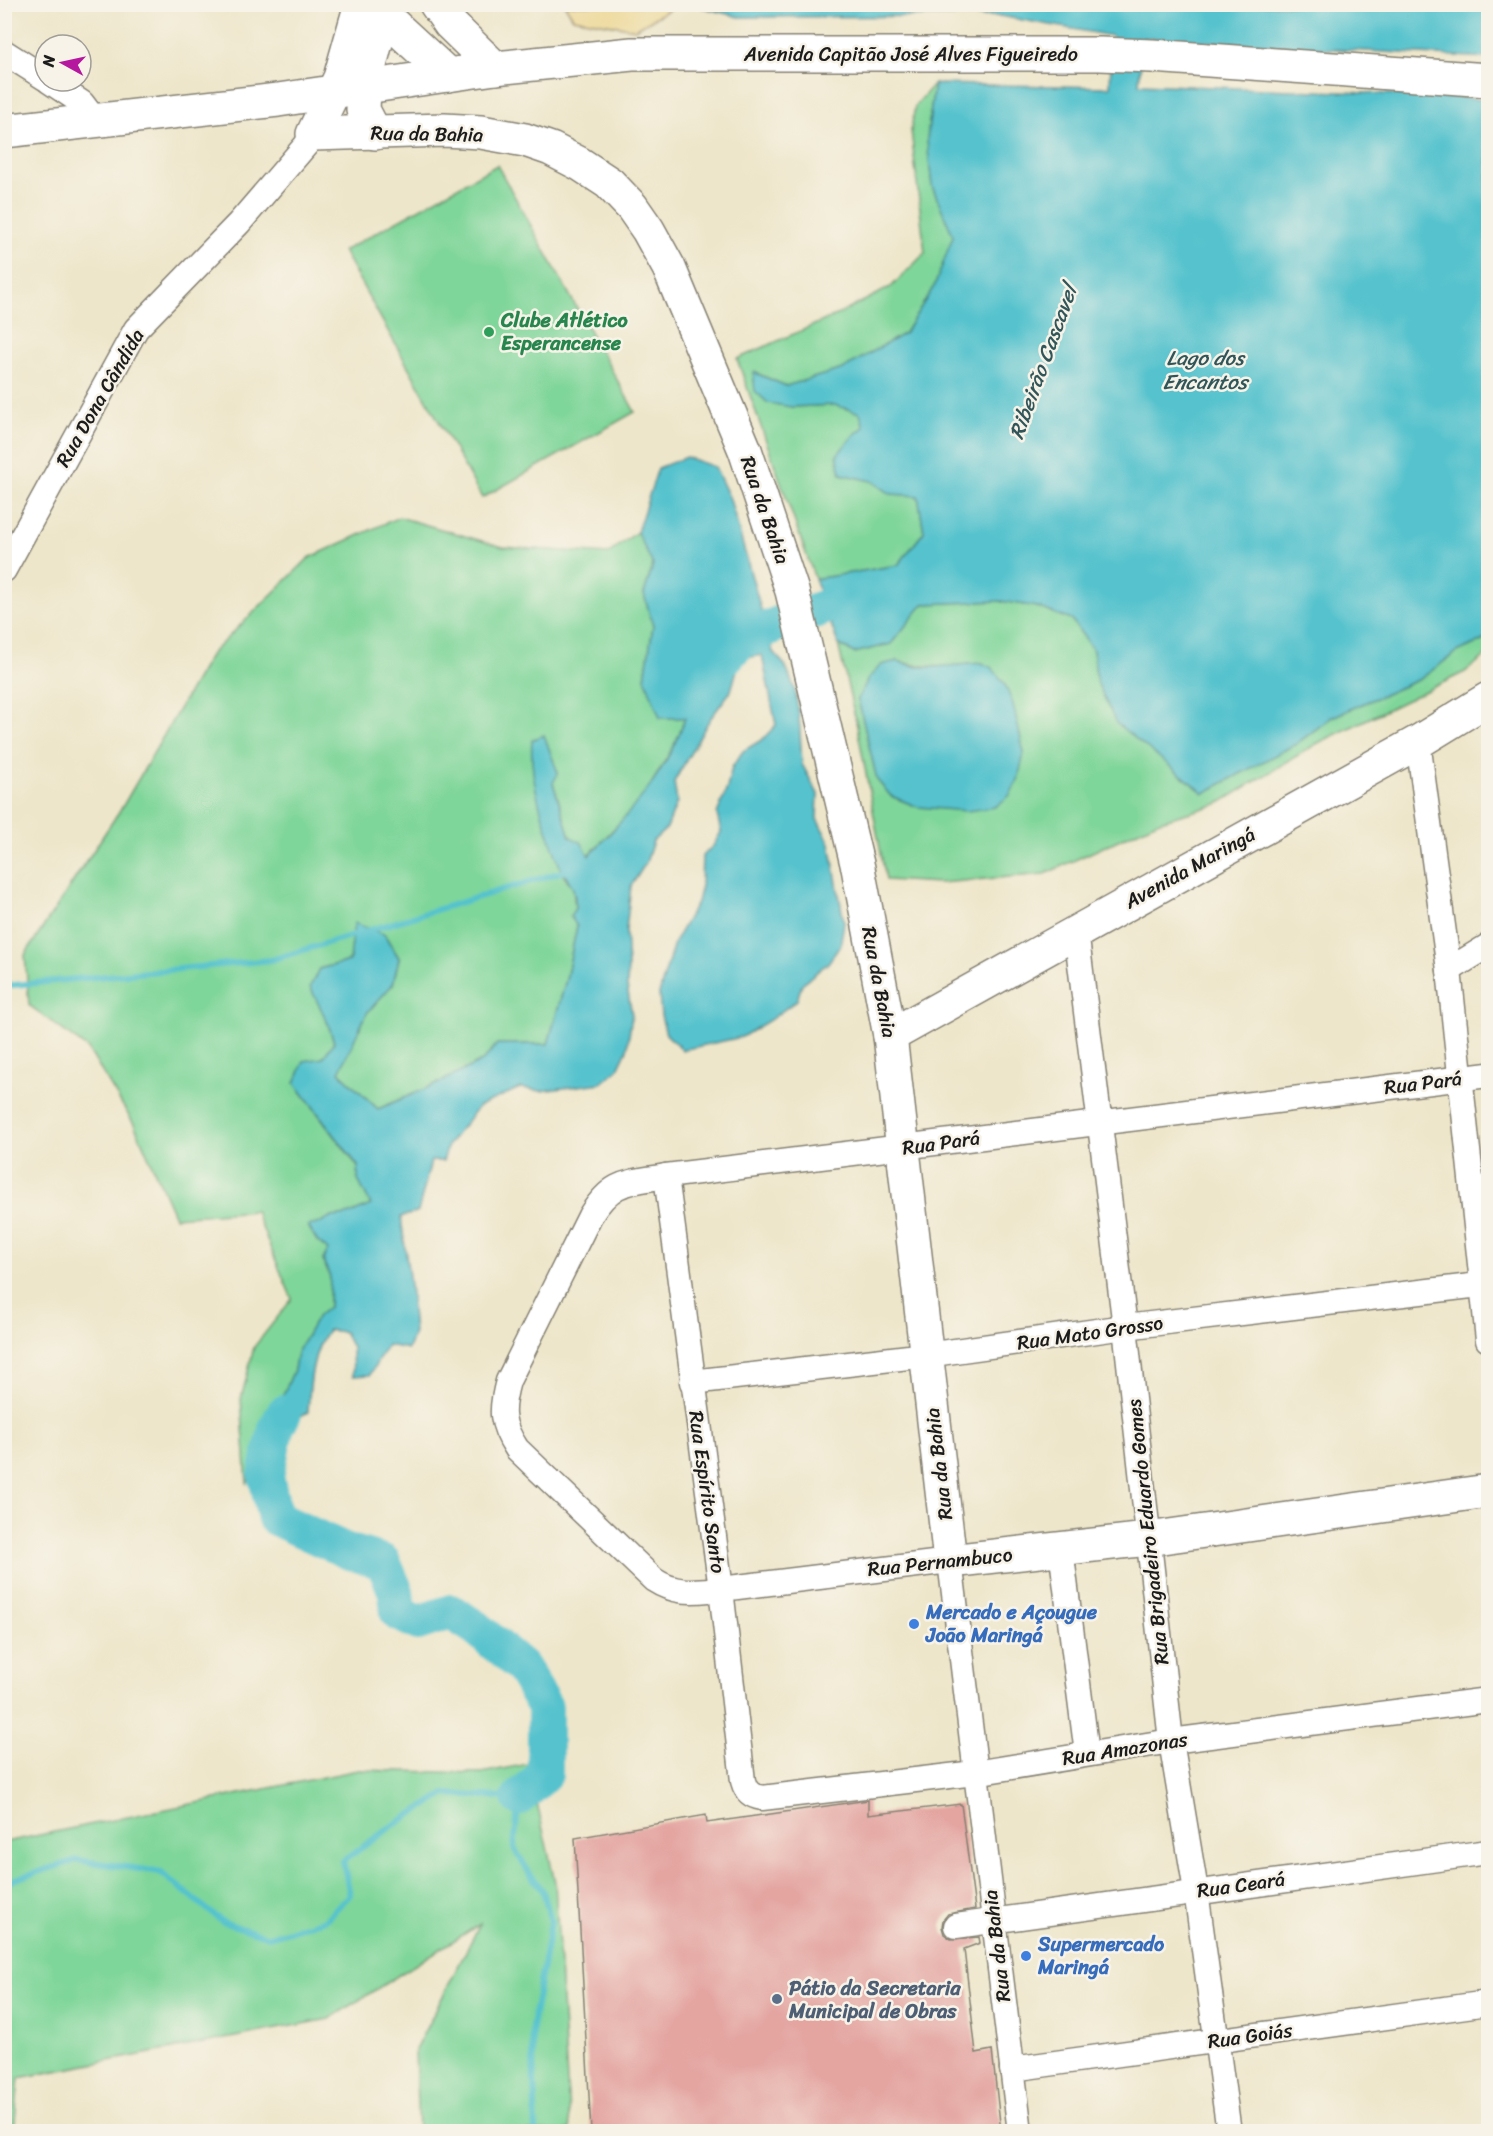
<svg xmlns="http://www.w3.org/2000/svg" width="1493" height="2136" viewBox="0 0 1493 2136" font-family="Sriracha,sans-serif">
<rect width="100%" height="100%" fill="#f7f3e8"/>
<filter id="ink" filterUnits="userSpaceOnUse"><feTurbulence type="fractalNoise" baseFrequency=".0167" numOctaves="2"/><feDisplacementMap in="SourceGraphic" scale="12" xChannelSelector="R" yChannelSelector="G"/><feConvolveMatrix kernelMatrix="1 2 1 2 8 2 1 2 1" color-interpolation-filters="sRGB"/></filter>
<filter id="wash" filterUnits="userSpaceOnUse"><feTurbulence type="fractalNoise" baseFrequency=".008" numOctaves="4" result="noise"/><feDisplacementMap in="SourceGraphic" scale="24" xChannelSelector="R" yChannelSelector="G"/><feGaussianBlur stdDeviation="1.35" result="paint"/><feColorMatrix in="noise" values="0 0 0 0 0 0 0 0 0 0 0 0 0 0 0 0 0 1.4 0 .05"/><feComposite in="paint" operator="in"/></filter>
<g filter="url(#wash)">
<rect width="100%" height="100%" fill="#eee6ca"/>
<g fill="#7fd69a" stroke="#4e795b" stroke-width="1.5" fill-rule="evenodd">
<path d="M934 84 927 140 932 186 954 236 935 285 905 333 843 369 786 386 754 372 791 407 835 405 860 413 864 427 854 435 841 474 872 481 891 494 918 495 924 532 898 565 815 579 737 359 839 314 891 287 925 253 911 130 915 106Z"/>
<path d="M497 165 635 412 482 498 343 251Z"/>
<path d="M399 517 503 547 608 554 637 532 653 565 644 594 653 626 645 678 685 718 678 739 643 798 588 856 570 837 553 783 544 735 542 809 563 875 573 888 577 926 566 980 548 1044H497L484 1060 441 1082 378 1109 339 1072 367 1012 393 984 399 958 384 934 350 961 319 969 311 987 327 1021 334 1042 323 1058 295 1083 358 1167V1180L371 1205 348 1215 332 1217 321 1223 317 1241 329 1250 323 1260 330 1277 329 1307 318 1316 297 1353 294 1370 273 1418 261 1463 247 1483 241 1399 254 1347 292 1299 255 1211 175 1217 134 1124 88 1049 29 1005 25 955 124 804 211 654 309 558Z"/>
<path d="M1001 601 1037 607 1072 620 1093 650 1097 682 1170 766 1204 793 1296 744 1332 717 1420 679 1457 652 1488 638V654L1465 672 1318 743 1218 804 1157 822 1045 874 940 883 886 880 857 726 838 644 854 653 891 644 922 604ZM897 661C929 670 950 666 982 663L918 807 891 796 877 780 858 699Z"/>
<path d="M528 1764 555 1882 570 2131H418L415 2050 480 1924 329 2019 19 2078 14 2131H5V1842L358 1770 481 1773Z"/>
</g>
<path fill="#eeda9e" stroke="#857b5d" stroke-width="1.5" d="M565 5H677L635 29 573 18Z"/>
<g fill="#55c2cd" stroke="#386f74" stroke-width="1.5">
<path d="M693 5H1488V58L1143 38 1139 84 1442 96 1488 100V638L1457 652 1420 679 1332 717 1296 744 1204 793 1116 723 1097 682 1093 650 1072 620 1037 607 1001 601 923 604 891 644 854 653 838 644 815 579 898 565 924 532 918 496 891 494 872 481 841 474 837 455 854 435 864 427 860 413 835 405 791 407 768 403 755 391 753 372 786 386 843 369 905 333 935 285 953 236 932 186 927 140 934 84 1110 87 1112 36 1000 16 739 17Z"/>
<path d="M686 457 715 467 730 499 773 652 785 665 795 690 799 715 802 764 818 794 817 819 830 843 844 923 840 946 828 963 802 984 797 1000 770 1020 742 1037 682 1050 666 1034 661 1016 659 994 674 943 697 902 701 886 702 856 713 846 721 832 717 814 727 788 732 767 743 751 763 739 776 725 762 655 740 659 731 691 710 719 674 782 677 802 667 828 653 841 646 863 631 886 626 930 628 966 627 986 632 1015 627 1050 618 1069 601 1083 541 1091 520 1088 479 1106 448 1145 443 1161H431L418 1212 401 1217 410 1284 414 1333 408 1349 387 1345 370 1375 353 1376 352 1348 344 1332 328 1330C311 1353 310 1385 308 1412L292 1421 280 1457 261 1463 273 1418 294 1370 297 1353 318 1316 329 1307 330 1277 323 1260 328 1250 317 1241 308 1226 321 1223 332 1217 348 1215 371 1205 358 1180V1166L295 1083 304 1061 323 1058 334 1042 327 1021 310 987 319 969 350 961 354 923 384 934 399 958 393 984 367 1013 339 1072 378 1109 441 1082 484 1060 497 1044H548L566 980 577 926 570 916 576 907C575 902 575 894 573 889 570 880 562 873 559 864 545 825 529 782 532 740L544 735 558 773 553 783 570 837 581 842 589 856C628 815 667 774 685 718H660L645 678 653 626 644 594 653 565 637 532 658 468Z"/>
<path d="M897 661 917 667H935L982 663 992 668 1004 683 1013 704 1024 753 1018 780 1009 796 995 807 967 811 918 807 891 796 877 780 858 699 868 679 881 665Z"/>
</g>
<g fill="none" stroke-linecap="round" stroke-linejoin="round">
<g stroke="#55c2cd" stroke-width="6">
<path d="M4 986 271 960 568 870"/>
<path d="M4 1885 15 1879 77 1860 160 1872 223 1922 269 1937 325 1920 350 1895 343 1861 395 1824 445 1794 519 1798 514 1848 528 1871 543 1891 551 1922 532 2027 536 2132"/>
</g>
<g stroke="#55c2cd" stroke-width="36">
<path d="M814 611 870 590"/>
<path d="M726 657C742 637 758 632 781 623"/>
<path d="M284 1413 276 1429 266 1476 275 1518 347 1551 383 1562 396 1592 398 1613 418 1623 451 1612 476 1628 522 1667 545 1707V1774L519 1798"/>
</g>
</g>
<g id="blocks">
<path fill="#e4a4a0" d="M868 1800V1815L961 1804 975 1909 948 1914 943 1920 942 1927 944 1934 951 1939 979 1937 980 1943 964 1949 976 2053 992 2050 1001 2132H591L575 1838 706 1815 707 1823Z"/>
</g>
</g>
<g filter="url(#ink)">
<use href="#blocks" fill-opacity="0" stroke="#858173" stroke-width="1.5"/>
<g fill="none" stroke-linecap="round" stroke-linejoin="round">
<g stroke="#858173" stroke-width="27">
<g id="street">
<path d="M4 52 45 78"/>
<path d="M49 81 82 103 95 120"/>
<path d="M4 570 136 329 239 223 306 145 313 134"/>
<path d="M1418 742 1449 970 1488 1340"/>
<path d="M1076 931 1125 1327 1171 1741 1196 1891 1229 2132"/>
<path d="M1449 970 1488 946"/>
<path d="M666 1176 721 1589 743 1781C746 1792 751 1796 762 1798L975 1773 1171 1741 1488 1700"/>
<path d="M692 1382 926 1355 1125 1327 1488 1284"/>
<path d="M1061 1549 1087 1754"/>
<path d="M956 1926 1488 1852"/>
<path d="M1012 2069 1488 2003"/>
<path d="M1020 2132 950 1561 721 1589C695 1591 677 1595 654 1580L517 1449C500 1423 500 1410 508 1381L590 1216C613 1180 626 1183 666 1176L1488 1075"/>
</g>
</g>
<g stroke="#858173" stroke-width="36">
<g id="secondary">
<path d="M361 4 340 78 313 134 444 130 481 132 525 140 551 149 580 164 609 183 632 207 648 230 669 268 745 450 792 591 858 868 890 1036 950 1561 1148 1539 1488 1491"/>
<path d="M375 133 363 110 364 88 386 4"/>
<path d="M890 1036 1418 742 1488 699"/>
</g>
</g>
<g stroke="#858173" stroke-width="36">
<g id="primary">
<path d="M371 4 448 75"/>
<path d="M436 4 450 24 495 68"/>
<path d="M4 131 278 100 495 68 632 54H1100L1152 56 1488 80"/>
</g>
</g>
<use href="#street" stroke="#fff" stroke-width="24"/>
<use href="#secondary" stroke="#fff" stroke-width="33"/>
<use href="#primary" stroke="#fff" stroke-width="33"/>
</g>
</g>
<circle fill="#2e9e5b" stroke="#f7f3e8" stroke-width="2" cx="489" cy="332" r="6"/>
<g fill="#3f7fe0" stroke="#f7f3e8" stroke-width="2">
<circle cx="914" cy="1624" r="6"/>
<circle cx="1026" cy="1956" r="6"/>
</g>
<circle fill="#5c6f8a" stroke="#f7f3e8" stroke-width="2" cx="777" cy="1999" r="6"/>
<g text-anchor="middle" dominant-baseline="central" stroke-width="5" stroke-linejoin="round" paint-order="stroke">
<g font-size="20" fill="#1c1c1c" stroke="#f7f3e8">
<text x="911" y="54">Avenida Capitão José Alves Figueiredo</text>
<text transform="translate(427 134) rotate(1)">Rua da Bahia</text>
<text transform="translate(100 398) rotate(-60)">Rua Dona Cândida</text>
<text transform="translate(765 510) rotate(71)">Rua da Bahia</text>
<text transform="translate(1190 868) rotate(-29)">Avenida Maringá</text>
<text transform="translate(879 982) rotate(79)">Rua da Bahia</text>
<text transform="translate(1423 1083) rotate(-7)">Rua Pará</text>
<text transform="translate(941 1143) rotate(-8)">Rua Pará</text>
<text transform="translate(1090 1333) rotate(-8)">Rua Mato Grosso</text>
<text transform="translate(939 1464) rotate(-97)">Rua da Bahia</text>
<text transform="translate(707 1492) rotate(82)">Rua Espírito Santo</text>
<text transform="translate(1148 1532) rotate(-96)">Rua Brigadeiro Eduardo Gomes</text>
<text transform="translate(940 1562) rotate(-6)">Rua Pernambuco</text>
<text transform="translate(1125 1749) rotate(-9)">Rua Amazonas</text>
<text transform="translate(1241 1885) rotate(-8)">Rua Ceará</text>
<text transform="translate(997 1946) rotate(-97)">Rua da Bahia</text>
<text transform="translate(1250 2036) rotate(-8)">Rua Goiás</text>
</g>
<g font-size="20" font-weight="bold" fill="#27864d" stroke="#f7f3e8" text-anchor="start">
<text x="501" y="320">Clube Atlético<tspan x="501" dy="23">Esperancense</tspan></text>
</g>
<g font-size="20" font-weight="bold" fill="#366cbe" stroke="#f7f3e8" text-anchor="start">
<text x="926" y="1612">Mercado e Açougue<tspan x="926" dy="23">João Maringá</tspan></text>
<text x="1038" y="1944">Supermercado<tspan x="1038" dy="23">Maringá</tspan></text>
</g>
<g font-size="20" font-weight="bold" fill="#4e5e75" stroke="#f7f3e8" text-anchor="start">
<text x="789" y="1988">Pátio da Secretaria<tspan x="789" dy="23">Municipal de Obras</tspan></text>
</g>
<g font-size="21" font-style="italic" fill="#30565a" stroke="#f7f3e8">
<text x="1205" y="358">Lago dos<tspan x="1205" dy="24">Encantos</tspan></text>
<text transform="translate(1043 362) rotate(-70)">Ribeirão Cascavel</text>
</g>
</g>
<rect width="1493" height="2136" fill="none" stroke="#f7f3e8" stroke-width="24"/>
<g transform="translate(63 63) rotate(278)"><circle r="28" fill="#f7f3e8" stroke="#9f9d96" stroke-width="1.5"/>
<path d="M0-4.5L10 22L0 15L-10 22Z" fill="#b5179e"/>
<text y="-9" font-size="16" font-weight="bold" text-anchor="middle" fill="#1c1c1c">N</text>
</g>
</svg>
